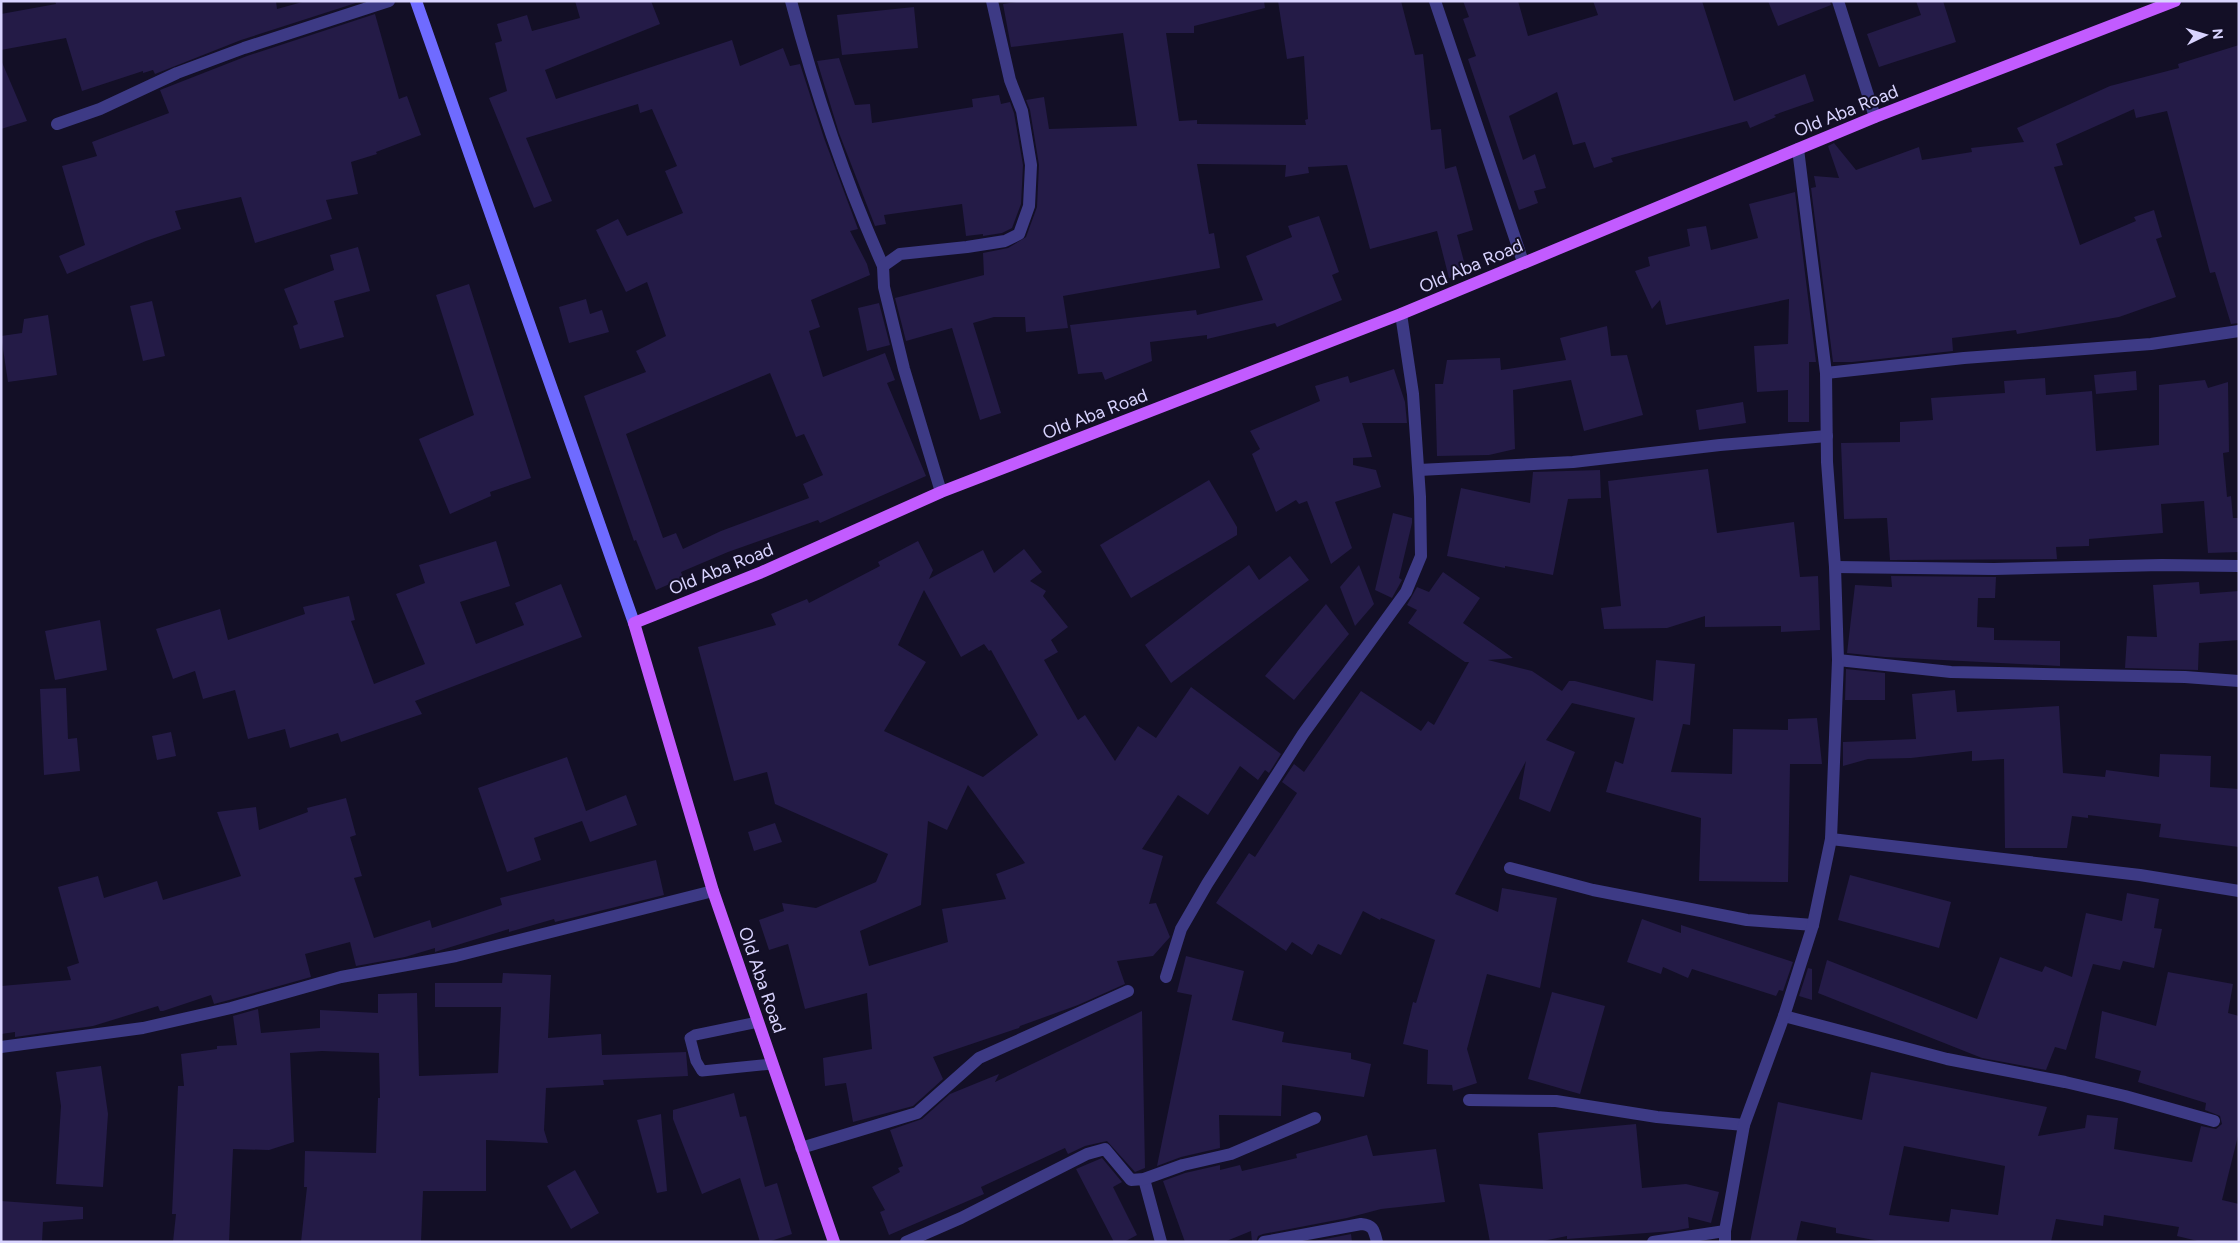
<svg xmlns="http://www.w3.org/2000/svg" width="2240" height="1243" viewBox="0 0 2240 1243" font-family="Figtree,sans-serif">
<rect width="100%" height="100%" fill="#130f26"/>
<g fill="#241b47" fill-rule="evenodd">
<path d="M55 1H276L277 9 306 1H362L241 40 155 74 153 70 143 73V71L82 91 66 38 1 50V14L56 4Z"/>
<path d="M575 1H651L660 24 545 70 556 99 732 40 740 66 783 48 790 66 800 64 824 138 858 229 850 231 867 264 870 275 811 300 820 327 809 331 823 377 885 353 895 380 887 383 926 476 820 523 818 520 728 552 681 572 683 578 656 590 636 540 634 541 584 396 646 372 636 351 666 336 647 282 626 292 596 230 618 219 627 236 683 213 665 171 677 166 652 109 640 113 638 104 526 138 552 201 534 208 489 98 507 91 495 43 502 41 497 24 527 15 532 31 580 18ZM770 373 796 437 804 434 823 475 803 484 809 498 721 531 683 549 676 533 663 538 626 434Z"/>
<path d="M1023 1H1264L1265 8 1194 26V33H1166L1179 121 1197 120V124L1306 125 1305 120 1308 119 1304 56 1287 59 1278 1H1401L1415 55 1423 54 1431 130 1441 129 1445 169 1456 166 1473 230 1457 235 1467 273 1449 278 1437 231 1370 249 1347 165 1308 167 1309 173 1285 177 1286 165 1197 164 1209 234 1214 233 1220 268 1063 296 1068 328 1026 332 1025 317H994L973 323 1001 413 980 420 952 328 906 341 895 298 984 275 983 253 1008 248 1026 237 1037 207 1039 165 1030 110 1026 100 1044 97 1049 129 1137 126 1123 33 1011 47 1003 4Z"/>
<path d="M1463 1H1518L1528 36 1598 15 1593 1H1702L1734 101 1805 74 1814 101 1774 115 1776 117 1750 128 1747 121 1611 158 1613 162 1594 168 1585 142 1573 145 1557 92 1509 116 1523 160 1535 154 1546 188 1534 191 1538 203 1519 210 1468 59 1476 56 1463 19 1469 17Z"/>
<path d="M1768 1H1830L1831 5 1778 26Z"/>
<path d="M1916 1H1943L1956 42 1879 67 1867 34 1921 15Z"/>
<path d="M914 7 918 48 842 55 837 15Z"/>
<path d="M375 14 399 99 407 96 421 135 376 152 377 154 351 162 358 194 326 200 332 219 255 243 241 197 175 211 181 229 146 241 67 274 59 256 85 245 62 166 97 156 92 142 169 113 160 90 247 56Z"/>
<path d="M2239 45V323L2231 324 2215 272 2210 273 2167 111 2136 118 2134 109 2056 144 2063 165 2054 167 2080 245 2136 221 2134 217 2154 210 2162 237 2156 239 2176 297 2119 317 2017 334 2016 330 1952 338 1953 351 1852 362H1833L1811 188 1816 187 1814 176 1839 178 1828 146 1834 143 1856 170 1919 147 1922 160 1972 152 1971 148 2024 142 2017 128 2110 86 2179 68 2178 64Z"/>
<path d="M839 58 855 105 870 104 872 123 973 107 972 99 999 95 1001 104 1010 102 1014 113 1023 165 1021 204 1012 228 1002 233 983 236V234L966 236 962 204 884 215 886 224 875 226 839 133 817 61Z"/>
<path d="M1 60 27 121 1 129Z"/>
<path d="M1795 192 1816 362H1809V422H1788V390L1757 392 1754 346 1788 344 1789 299 1666 325 1660 300 1652 309 1635 271 1650 266 1648 257 1690 246 1687 229 1706 226 1711 250 1758 238 1749 204Z"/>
<path d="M1319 216 1339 272 1332 275 1342 300 1277 327 1275 323 1207 339V335L1150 342 1152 361 1105 380 1102 372 1078 374 1070 325 1196 310 1197 315 1263 300 1246 256 1292 237 1288 226Z"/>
<path d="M358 247 370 291 334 301 344 337 300 349 293 326 298 324 284 289 334 270 330 255Z"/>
<path d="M469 284 531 478 490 492 491 496 450 514 419 439 474 415 436 295Z"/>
<path d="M586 299 590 314 602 310 609 332 569 343 559 307Z"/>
<path d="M152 301 165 356 143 361 130 306Z"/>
<path d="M879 303 890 345 867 351 858 308Z"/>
<path d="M48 315 57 375 8 382 1 336 22 333 24 319Z"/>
<path d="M1607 326 1611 356 1627 355 1643 415 1584 431 1571 380 1513 390 1515 449 1489 455 1437 456 1435 384H1443L1447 360 1500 358 1501 370 1566 360 1560 338Z"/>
<path d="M1394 369 1405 402 1407 423H1362L1372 457 1353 458V465L1376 470 1381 487 1335 502 1352 548 1331 564 1307 501 1299 504 1296 500 1276 512 1252 454 1260 449 1250 431 1320 401 1315 386 1348 376 1350 383Z"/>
<path d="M2136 371 2137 390 2096 394 2094 375Z"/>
<path d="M2045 378 2046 395 2092 391 2096 451 2159 445V385L2205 380 2208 388 2228 382 2229 452 2223 453 2227 497 2231 496 2233 518H2239V552L2208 553 2204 501 2161 504 2163 533 2089 539V546L2056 547 2057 559 1890 560 1887 518 1844 519 1841 443 1900 442V422L1933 420 1931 398 2005 393 2004 381Z"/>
<path d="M1743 402 1746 423 1699 430 1696 410Z"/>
<path d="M1708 469 1717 533 1794 522 1800 577 1818 576 1820 630 1781 632V626L1705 627V616L1667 628 1604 629 1601 608 1621 606 1608 481Z"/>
<path d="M1600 470 1601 498 1568 499 1553 575 1505 566V568L1447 556 1461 488 1530 503 1533 472Z"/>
<path d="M1209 480 1237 527V535L1131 598 1100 545Z"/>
<path d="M1393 513 1412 518V523L1399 578 1402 580 1392 598 1375 590Z"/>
<path d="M496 541 510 586 460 602 476 644 524 625 515 603 561 584 582 637 415 701 422 714 341 742 338 733 290 748 285 729 248 739 235 690 203 699 195 671 173 679 156 629 220 609 228 640 305 614 303 607 349 596 355 620 351 621 374 684 425 664 396 594 425 583 419 565Z"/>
<path d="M918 541 933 570 929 579 983 550 994 573 1024 549 1042 572 1030 581 1046 591 1043 596 1068 627 1051 640 1058 652 1044 660 1078 720 1085 715 1115 761 1138 726 1156 738 1191 687 1281 754 1269 773 1265 770 1258 780 1240 766 1208 815 1178 795 1142 849 1163 856 1149 904 1156 903 1170 937 1153 956 1117 961 1125 984 1078 1005 1020 1026 1019 1028 933 1057 943 1079 913 1106 853 1122 846 1083 825 1086 823 1058 872 1049 867 993 805 1009 788 944 769 950 759 920 784 911 782 903 816 908 876 882 888 854 775 804 767 772 734 781 698 647 776 625 771 614 807 599 809 603 880 566 878 562ZM924 590 961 657 984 644 989 651 991 650 1038 735 983 777 884 731 926 662 898 645ZM968 785 1025 863 996 874 1006 899 942 909 948 942 869 966 860 931 921 905 928 821 947 830Z"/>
<path d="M1290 556 1309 580 1171 683 1145 645 1249 565 1259 580Z"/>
<path d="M1359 565 1374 604 1355 626 1340 587Z"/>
<path d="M1443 572 1480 598 1463 623 1513 658 1488 660 1532 671 1562 691 1569 681H1575L1653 701 1656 660 1695 664 1690 725 1683 724 1671 772 1732 774 1733 729 1788 730V719L1817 718 1822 764H1790L1788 882 1699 881 1701 818 1606 792 1615 761 1623 764 1635 718 1572 703 1546 740 1575 752 1550 812 1519 799 1526 761 1455 894 1498 912 1502 888 1557 898 1540 988 1487 974 1467 1049 1477 1083 1453 1091 1452 1085 1427 1084 1428 1050 1403 1044 1413 1002 1416 1003 1435 940 1381 918 1380 920 1363 911 1341 955 1318 944 1312 955 1292 942 1286 951 1216 903 1249 853 1255 857 1297 793 1282 782 1294 764 1304 772 1361 691 1421 731 1428 721 1434 725 1469 662H1465L1408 623 1417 610 1407 605 1417 587 1429 592Z"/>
<path d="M1891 576 1996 577 1995 598H1978L1977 627 1994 628V640L2060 641V666L1885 657 1847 653 1855 585 1892 587Z"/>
<path d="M2199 582 2200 594 2239 591V640L2199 643 2198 670 2125 668 2127 636 2157 637 2153 585Z"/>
<path d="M1326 604 1349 634 1294 700 1265 676Z"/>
<path d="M100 620 107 670 55 680 45 631Z"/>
<path d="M1846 669 1885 673V700H1845Z"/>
<path d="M66 688 68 739 77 738 80 771 44 775 40 689Z"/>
<path d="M1955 690 1957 712 2059 706 2063 773 2105 777 2106 770 2159 777 2160 754 2211 756 2210 787 2239 789V847L2159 837 2161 824 2088 815V818L2072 816 2067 848H2005L2004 759 1972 761V751L1911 758 1868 759 1843 766V742L1916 739 1912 694Z"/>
<path d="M171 732 176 756 157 760 152 736Z"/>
<path d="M567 757 586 811 626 795 637 825 590 842 582 821 534 838 541 860 507 872 478 788Z"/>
<path d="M346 798 356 835 350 837 362 876 354 878 374 938 430 920 432 928 502 905 500 898 656 860 664 895 555 922 554 919 509 932V929L441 950 435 952V948L405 957 356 966 350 942 305 954 311 977 229 1000 214 1004 211 995 163 1011H160L158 1006 93 1026 15 1037V1032L1 1034V986L71 980 67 967 79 963 58 887 98 876 104 898 157 881 163 900 241 876 217 812 256 807 259 830 308 812 307 808Z"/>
<path d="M775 823 782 842 754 851 748 832Z"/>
<path d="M1850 875 1951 902 1939 948 1838 920Z"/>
<path d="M2127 893 2159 899 2154 928 2162 929 2154 968 2123 961 2120 970 2093 964 2066 1050 2055 1047 2046 1070 1982 1058 1818 993 1827 960 1977 1019 2000 957 2042 972 2045 966 2072 977 2086 913 2122 921Z"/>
<path d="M1642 919 1681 933V925L1793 962 1783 991 1779 990 1776 996 1692 969 1688 978 1663 967 1661 974 1627 962Z"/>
<path d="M1186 956 1244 971 1232 1020 1284 1032 1282 1042 1351 1053V1059L1371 1064 1364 1097 1282 1085 1281 1116 1219 1115 1220 1148 1181 1157 1157 1166 1192 995 1177 992Z"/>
<path d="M1808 968 1812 969V1000L1799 996Z"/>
<path d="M2168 972 2233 984 2228 1013 2239 1016V1132L2222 1200 2239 1204V1242H2202L2177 1236 2179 1227 2104 1215 2103 1226 2056 1219 2051 1242H1885L1836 1233V1228L1801 1221 1796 1242H1750L1778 1102 1862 1120 1871 1072 2047 1107 2038 1136 2085 1128 2087 1115 2118 1118 2114 1149 2192 1162 2201 1126 2216 1129 2222 1124 2220 1116 2205 1110 2206 1103 2138 1082 2141 1071 2095 1058 2102 1011 2156 1026ZM1904 1146 2005 1166 1998 1215 1951 1209 1949 1222 1889 1215Z"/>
<path d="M503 973 551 975 548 1038 601 1034 602 1055 686 1052 688 1076 603 1080 604 1085 546 1088 544 1130 548 1143 486 1140V1191H423L421 1242H301L307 1187H304L305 1151 376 1153 378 1098H380L379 1053 322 1051 290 1053 294 1142 269 1150 233 1149 229 1242H173L176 1214H172L178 1086H184L181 1054 217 1049V1046L237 1045 233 1016 258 1009 261 1033 320 1028V1010L378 1013V994L417 993 419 1076 498 1073 501 1007H435V983H502Z"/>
<path d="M1552 992 1605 1006 1580 1094 1528 1079Z"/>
<path d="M1142 1011 1145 1168 1135 1172 1107 1141 1085 1146 1068 1154 1065 1148 981 1187 984 1194 889 1235 880 1212 885 1210 872 1187 900 1172 898 1168 903 1166 890 1130 922 1119 950 1094 999 1074 995 1082Z"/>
<path d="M101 1066 108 1114 103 1187 56 1184 61 1106 56 1072Z"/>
<path d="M734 1093 740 1117 746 1116 765 1187 777 1183 792 1234 768 1242H760L740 1178 702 1194 673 1119V1110Z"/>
<path d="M661 1114 667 1191 657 1193 637 1120Z"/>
<path d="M1636 1124 1642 1188 1686 1184 1719 1192 1711 1223 1688 1217 1689 1228 1673 1231 1567 1239V1236L1538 1242H1490L1479 1184 1543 1189 1538 1133Z"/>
<path d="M1367 1135 1373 1156 1436 1149 1445 1202 1381 1209 1347 1218 1263 1234 1258 1236 1256 1242H1252L1251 1231 1224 1242H1185L1163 1181 1185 1173 1220 1165V1170L1240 1165 1242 1171 1297 1158 1296 1154Z"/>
<path d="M1102 1158 1122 1182 1113 1187 1137 1235 1124 1242H1114L1076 1169Z"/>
<path d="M575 1170 599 1213 571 1229 547 1186Z"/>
<path d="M1 1201 83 1207V1219L43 1222 42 1242H1Z"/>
<path d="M1351 1234 1352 1242H1310Z"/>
</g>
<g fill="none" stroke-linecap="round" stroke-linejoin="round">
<path stroke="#3d3a85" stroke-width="11" d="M758 1022 695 1035 690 1038 696 1061 702 1071 772 1064"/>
<g stroke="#3d3a85" stroke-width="12">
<path d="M791 1C815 91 845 181 883 266"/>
<path d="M1435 1 1523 262"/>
<path d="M1838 1 1875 117"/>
<path d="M57 124 100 109 177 73 244 48 389 1"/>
<path d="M1826 373 1964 358 2151 344 2239 331"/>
<path d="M1419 470 1573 462 1720 445 1827 436"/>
<path d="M941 492 904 369 884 287 883 266 900 254 967 247 1005 241 1019 234 1029 206 1031 165 1022 111 1010 80 992 1"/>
<path d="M1835 567 1994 569 2162 565 2239 566"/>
<path d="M1838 660 1951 672 2185 677 2239 681"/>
<path d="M1831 839 2140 875 2239 891"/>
<path d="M1510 868 1593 890 1747 920 1813 925"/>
<path d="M1166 977 1181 929 1207 884 1303 734 1406 592 1421 556 1420 497 1413 394 1401 314"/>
<path d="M1784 1016 1947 1059 2065 1082 2125 1096 2214 1121"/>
<path d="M1 1047 143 1028 231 1008 341 977 456 956 713 891"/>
<path d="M1469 1100 1556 1101 1657 1117 1744 1125"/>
<path d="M801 1148 917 1113 979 1058 1128 991"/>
<path d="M1144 1179 1161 1242"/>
<path d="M906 1242 961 1218 1087 1154 1105 1149 1131 1180 1144 1179 1183 1165 1231 1154 1315 1118"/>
<path d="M1264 1242 1361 1224C1374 1225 1374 1231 1377 1242"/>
<path d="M1653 1242 1725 1231"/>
<path d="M1725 1242V1231L1744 1125 1784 1016 1813 925 1831 839 1838 660 1835 567 1827 462 1826 373 1798 149"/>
</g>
<path stroke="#6f6bff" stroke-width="12" d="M416 1 634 623"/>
<path stroke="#c25bff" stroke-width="12" d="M834 1242 713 891 634 623 762 572 941 492 1401 314 1875 117 2175 1"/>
</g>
<g text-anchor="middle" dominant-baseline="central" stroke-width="4" stroke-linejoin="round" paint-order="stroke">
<g font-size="18" fill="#d9d4ff" stroke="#130f26">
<text transform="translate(1846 111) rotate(-22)">Old Aba Road</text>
<text transform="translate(1471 266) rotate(-23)">Old Aba Road</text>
<text transform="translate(1095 414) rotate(-21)">Old Aba Road</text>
<text transform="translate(721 569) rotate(-22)">Old Aba Road</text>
<text transform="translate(762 980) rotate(71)">Old Aba Road</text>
</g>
</g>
<rect width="2240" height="1243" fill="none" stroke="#d9d4ff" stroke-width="5"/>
<g transform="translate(2205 35) rotate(85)" stroke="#130f26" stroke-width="4" paint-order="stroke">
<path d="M0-4L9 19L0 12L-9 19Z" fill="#d9d4ff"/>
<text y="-8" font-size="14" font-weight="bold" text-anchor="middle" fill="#d9d4ff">N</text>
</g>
</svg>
